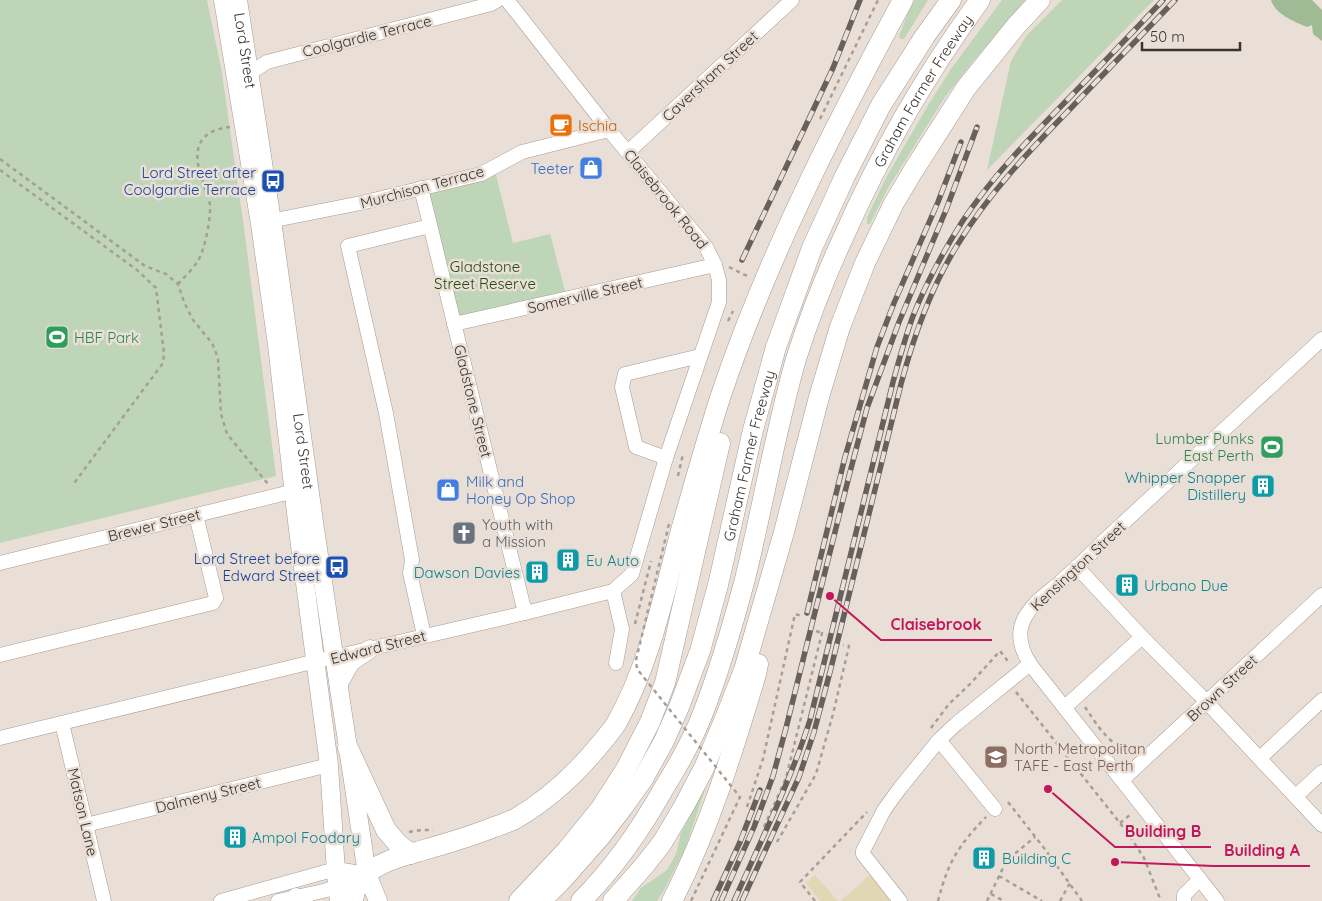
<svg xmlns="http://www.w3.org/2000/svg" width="1322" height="901" viewBox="0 0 1322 901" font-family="Quicksand,sans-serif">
<rect width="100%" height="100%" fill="#eadfd6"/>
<g fill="#bed5b7">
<path d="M0 0H207L222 73 244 228 276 476 0 543Z"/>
<path d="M915 0H928L904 39H900L899 36C904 24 908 11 915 0Z"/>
<path d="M1002 0H1025L971 64 945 97 888 188 870 224H867V217L887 176 927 107 951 69Z"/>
<path d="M1062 0H1154L987 170 1011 61 1026 36Z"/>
<path d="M494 167 513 243 550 234 567 298 454 324 421 188Z"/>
<path d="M706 787 685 849 664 890 657 901H632L641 888 667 870 676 854 681 833Z"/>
</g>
<path fill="#9ebb95" d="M1271 0H1312L1322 10V41L1313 34 1312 25 1307 27C1295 22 1275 14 1271 0Z"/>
<g fill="#e1d8b3">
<path d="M815 875 838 901H820L806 883Z"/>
<path d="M870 875 891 901H840Z"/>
</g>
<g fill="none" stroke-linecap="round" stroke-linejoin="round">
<g stroke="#a59b93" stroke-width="15">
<g id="minor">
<path d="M242 74 250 73 267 62 491 4 498 0"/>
<path d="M628 152 792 0"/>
<path d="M421 188 525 613"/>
<path d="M263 223 285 218 361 203 481 174 522 152 609 130"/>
<path d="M454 324 715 265"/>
<path d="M666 458 636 447 622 387 625 374 700 356"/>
<path d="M0 563 303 489"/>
<path d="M1077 567 1142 637 1199 694 1322 825"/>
<path d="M613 591 622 629 616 663"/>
<path d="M424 635 410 573 412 560 386 413 348 246 430 226"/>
<path d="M0 655 213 603 216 598 196 515"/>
<path d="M1065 707 1142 637"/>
<path d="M62 723 104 901"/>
<path d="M0 738 308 663 525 613 613 591 632 574 666 458 719 302V280L715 265 706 247 609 130 507 0"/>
<path d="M939 740 995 809"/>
<path d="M1260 758 1322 700"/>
<path d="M1122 780 1322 595"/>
<path d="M1296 796 1322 772"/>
<path d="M86 825 329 765"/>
<path d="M221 901 336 869 367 874"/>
<path d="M278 901 323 891 337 887 364 875"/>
<path d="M900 901 863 854V851L884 810 900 788 939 740 956 724 1030 664"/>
<path d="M1184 901V895L1200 879"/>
<path d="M1217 901 1030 664C1020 648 1016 630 1027 614 1034 602 1046 594 1057 585 1074 570 1091 554 1107 538 1179 472 1250 405 1322 339"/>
</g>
</g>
<g stroke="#a59b93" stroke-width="19">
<g id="major">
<path d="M223 0 260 224 277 345 298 530 329 765 337 887 339 901"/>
<path id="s1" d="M238 0 272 221 315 529 367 874 378 901"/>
<path d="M339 683 351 662 370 649"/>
<path d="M296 897 304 901"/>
</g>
</g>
<g stroke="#a59b93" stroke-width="21">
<g id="highway">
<path d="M348 748 386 830 398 844 411 854"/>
<path d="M353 901C354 890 360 879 369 872 383 861 402 856 420 851 445 844 470 837 494 827 501 825 508 822 515 819 549 799 578 772 602 742 607 736 612 730 616 724 649 666 663 598 680 534 693 488 706 441 721 395 768 256 833 129 903 0"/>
<path d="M519 901 567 850 601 808 626 769 650 722 665 683 720 443"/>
<path id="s2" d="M541 901 563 879 600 837 623 807 643 779 664 741 679 707 700 651 718 585 753 430 776 347 812 248 845 176 881 105 925 36 951 0"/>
<path id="s3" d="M581 901C614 868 641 829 664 788 679 764 693 739 703 713 720 669 733 624 745 579 763 506 775 432 796 359 809 318 825 277 843 238 880 154 926 74 980 0"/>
<path d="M613 901 644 866 662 843 684 806 704 768 726 716 744 670 759 618 784 532 819 397 840 327 865 263 894 203 913 171 966 88 1016 26 1040 0"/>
<path d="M672 901C709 829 733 751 756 674L758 664"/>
</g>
</g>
<g stroke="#a69e97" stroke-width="2.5" stroke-dasharray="4 4" stroke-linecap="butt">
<path d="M820 119 878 0"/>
<path d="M0 159 145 266 166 274 178 284 184 302 193 320 212 343 218 358 221 414 227 434 268 484"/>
<path d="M0 170 137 270 156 288 164 353 163 363 72 486"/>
<path d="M729 267 749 277"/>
<path d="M178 284C184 277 193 269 198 261 205 248 211 219 210 205 209 197 204 187 202 179 192 150 197 131 230 127"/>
<path d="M728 321 733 311"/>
<path d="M678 476 683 454"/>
<path d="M635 624 651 561"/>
<path d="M816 631 822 633"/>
<path d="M1016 692 1127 832 1144 858 1161 901"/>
<path d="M1085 707C1094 720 1109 746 1126 748 1130 749 1134 748 1138 748"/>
<path d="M931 728 949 704 971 683 1000 651 1010 664"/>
<path d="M1008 802 1044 848 1082 901"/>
<path d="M747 807 763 759 795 614 802 616"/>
<path d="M1120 823 1131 814"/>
<path d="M764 827 786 778 822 633 827 635"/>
<path d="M409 832 421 830H433"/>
<path d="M777 842 816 774 833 714 849 646 843 645"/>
<path d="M999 876 1042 901"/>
<path d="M991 894 1004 901"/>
<path d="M815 901 800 882 867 812"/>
<path d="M938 901C948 862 958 846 986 817"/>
<path d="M987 901 1004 866 1012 856 1035 837"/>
<path d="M1060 901 1070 883"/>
</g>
<use href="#minor" stroke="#fff" stroke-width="14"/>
<use href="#major" stroke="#fff" stroke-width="18"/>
<use href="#highway" stroke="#fff" stroke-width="20"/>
<g stroke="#67615d" stroke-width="5.5">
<g id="rail">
<path d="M742 260 833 68 860 0"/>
<path d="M807 613 845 457 877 347 894 303 938 202 961 142"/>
<path d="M713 901 740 842 760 790"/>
<path d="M721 901 754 827 773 776 786 728 849 476 867 408 899 322 946 210 977 127"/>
<path d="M734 901C761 841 790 782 810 720L893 382C899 360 905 338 913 316 926 283 943 252 962 222 993 175 1032 136 1071 96 1102 64 1133 32 1163 0"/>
<path d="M742 901 799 777 814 732 830 672 901 384C914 335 931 287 958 244 989 193 1030 150 1072 107 1106 71 1141 36 1175 0"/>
</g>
</g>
<use href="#rail" stroke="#eadfd6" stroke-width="4" stroke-dasharray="11" stroke-linecap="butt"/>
<path stroke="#a69e97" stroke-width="2.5" stroke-dasharray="4 4" stroke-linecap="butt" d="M669 524 636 660 637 669 740 797 691 901"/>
</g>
<defs>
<g id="cafe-square" transform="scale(1.25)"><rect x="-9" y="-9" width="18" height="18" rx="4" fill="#e8710a" stroke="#eadfd6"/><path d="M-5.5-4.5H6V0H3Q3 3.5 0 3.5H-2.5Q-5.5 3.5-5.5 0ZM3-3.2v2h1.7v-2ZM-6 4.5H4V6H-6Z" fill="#fff"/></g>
<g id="shop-square" transform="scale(1.25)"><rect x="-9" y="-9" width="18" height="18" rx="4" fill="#3f7fe0" stroke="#eadfd6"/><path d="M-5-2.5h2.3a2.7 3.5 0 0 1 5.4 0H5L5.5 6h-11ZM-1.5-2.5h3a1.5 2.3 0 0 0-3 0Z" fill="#fff"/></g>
<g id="bus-square" transform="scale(1.25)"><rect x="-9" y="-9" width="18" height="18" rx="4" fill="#1a4fb4" stroke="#eadfd6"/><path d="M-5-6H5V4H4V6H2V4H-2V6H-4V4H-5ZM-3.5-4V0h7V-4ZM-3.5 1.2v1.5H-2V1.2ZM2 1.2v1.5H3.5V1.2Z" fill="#fff"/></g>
<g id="stadium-square" transform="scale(1.25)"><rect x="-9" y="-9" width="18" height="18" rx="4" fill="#2e9e5b" stroke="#eadfd6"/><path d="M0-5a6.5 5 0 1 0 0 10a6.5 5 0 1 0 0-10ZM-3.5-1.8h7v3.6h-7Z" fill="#fff"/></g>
<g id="building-square" transform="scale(1.25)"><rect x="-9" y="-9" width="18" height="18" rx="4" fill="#0f9aa8" stroke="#eadfd6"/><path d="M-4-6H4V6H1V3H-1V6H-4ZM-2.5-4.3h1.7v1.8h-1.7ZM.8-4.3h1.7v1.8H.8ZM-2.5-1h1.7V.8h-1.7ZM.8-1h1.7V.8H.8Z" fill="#fff"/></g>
<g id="church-square" transform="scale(1.25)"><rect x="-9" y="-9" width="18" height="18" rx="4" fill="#6b7280" stroke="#eadfd6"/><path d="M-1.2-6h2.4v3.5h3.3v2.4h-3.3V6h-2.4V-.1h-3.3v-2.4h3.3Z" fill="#fff"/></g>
<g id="university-square" transform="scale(1.25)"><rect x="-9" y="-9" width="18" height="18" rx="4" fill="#8d6e63" stroke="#eadfd6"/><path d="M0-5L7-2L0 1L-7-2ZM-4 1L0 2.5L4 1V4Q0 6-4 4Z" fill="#fff"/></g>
</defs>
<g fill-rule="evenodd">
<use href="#cafe-square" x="561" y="125"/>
<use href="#shop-square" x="591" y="168"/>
<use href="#bus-square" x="273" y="181"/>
<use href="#stadium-square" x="57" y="337"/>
<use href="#stadium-square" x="1272" y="447"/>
<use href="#building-square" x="1263" y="486"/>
<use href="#shop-square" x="448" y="490"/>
<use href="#church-square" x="464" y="533"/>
<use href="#building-square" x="568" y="560"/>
<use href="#bus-square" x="337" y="567"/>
<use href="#building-square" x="537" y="572"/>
<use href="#building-square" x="1127" y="585"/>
<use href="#university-square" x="996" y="757"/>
<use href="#building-square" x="235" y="837"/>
<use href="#building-square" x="984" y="858"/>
</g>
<g text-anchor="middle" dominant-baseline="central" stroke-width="5" stroke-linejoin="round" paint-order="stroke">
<g font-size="15" fill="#383431" stroke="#eadfd6">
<text transform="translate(367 36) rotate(-14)">Coolgardie Terrace</text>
<text stroke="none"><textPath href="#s1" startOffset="51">Lord Street</textPath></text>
<text transform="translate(710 76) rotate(-43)">Caversham Street</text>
<text stroke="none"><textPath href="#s3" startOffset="889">Graham Farmer Freeway</textPath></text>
<text transform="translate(422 187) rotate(-15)">Murchison Terrace</text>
<text transform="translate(666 199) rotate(51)">Claisebrook Road</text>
<text transform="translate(585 295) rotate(-13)">Somerville Street</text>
<text transform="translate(473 401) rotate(76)">Gladstone Street</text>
<text stroke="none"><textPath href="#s1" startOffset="456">Lord Street</textPath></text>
<text stroke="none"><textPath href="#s2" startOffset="501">Graham Farmer Freeway</textPath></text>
<text transform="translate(154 525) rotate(-14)">Brewer Street</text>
<text transform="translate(1078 566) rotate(-43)">Kensington Street</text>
<text transform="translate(378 647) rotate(-14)">Edward Street</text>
<text transform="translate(1222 688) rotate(-43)">Brown Street</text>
<text transform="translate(208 795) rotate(-14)">Dalmeny Street</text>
<text transform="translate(83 812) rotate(77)">Matson Lane</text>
</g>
<g font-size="15" fill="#c56008" stroke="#eadfd6" text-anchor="start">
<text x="578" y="125">Ischia</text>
</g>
<g font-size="15" fill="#366cbe" stroke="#eadfd6" text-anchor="end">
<text x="574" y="168">Teeter</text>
<text x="466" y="481" text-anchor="start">Milk and<tspan x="466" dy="17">Honey Op Shop</tspan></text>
</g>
<g font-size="15" fill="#164399" stroke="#eadfd6" text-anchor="end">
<text x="256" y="172">Lord Street after<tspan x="256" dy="17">Coolgardie Terrace</tspan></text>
<text x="320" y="558">Lord Street before<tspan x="320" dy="17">Edward Street</tspan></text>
</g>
<g font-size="15" fill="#224813" stroke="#eadfd6">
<text x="485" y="266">Gladstone<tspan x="485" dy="17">Street Reserve</tspan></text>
</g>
<g font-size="15" fill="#27864d" stroke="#eadfd6" text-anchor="start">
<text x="74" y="337">HBF Park</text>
<text x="1254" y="438" text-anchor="end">Lumber Punks<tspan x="1254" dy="17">East Perth</tspan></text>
</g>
<g font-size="15" fill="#0d838f" stroke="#eadfd6" text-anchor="start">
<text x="1246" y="477" text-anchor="end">Whipper Snapper<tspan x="1246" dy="17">Distillery</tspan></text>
<text x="586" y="560">Eu Auto</text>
<text x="520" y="572" text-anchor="end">Dawson Davies</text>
<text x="1144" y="585">Urbano Due</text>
<text x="252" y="837">Ampol Foodary</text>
<text x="1002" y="858">Building C</text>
</g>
<g font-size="15" fill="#5b616d" stroke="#eadfd6" text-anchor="start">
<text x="482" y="524">Youth with<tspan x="482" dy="17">a Mission</tspan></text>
</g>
<g font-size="15" fill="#785e54" stroke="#eadfd6" text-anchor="start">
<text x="1014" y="748">North Metropolitan<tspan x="1014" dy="17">TAFE - East Perth</tspan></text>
</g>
</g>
<path fill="none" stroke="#c2185b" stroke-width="2" d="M830 596L881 640H992M1048 789L1115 847H1211M1115 862L1214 866H1310"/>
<g fill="#c2185b" stroke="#eadfd6" stroke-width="2">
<circle cx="830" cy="596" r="5"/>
<circle cx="1048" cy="789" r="5"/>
<circle cx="1115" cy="862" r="5"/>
</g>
<g font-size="16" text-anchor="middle" font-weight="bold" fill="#c2185b" stroke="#eadfd6" stroke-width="5" stroke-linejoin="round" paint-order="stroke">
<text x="936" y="630">Claisebrook</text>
<text x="1163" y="837">Building B</text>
<text x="1262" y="856">Building A</text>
</g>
<path d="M1142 42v8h98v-8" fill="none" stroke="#383431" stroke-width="2.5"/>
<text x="1150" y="42" font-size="15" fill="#383431" stroke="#eadfd6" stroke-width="4" paint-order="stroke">50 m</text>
</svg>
